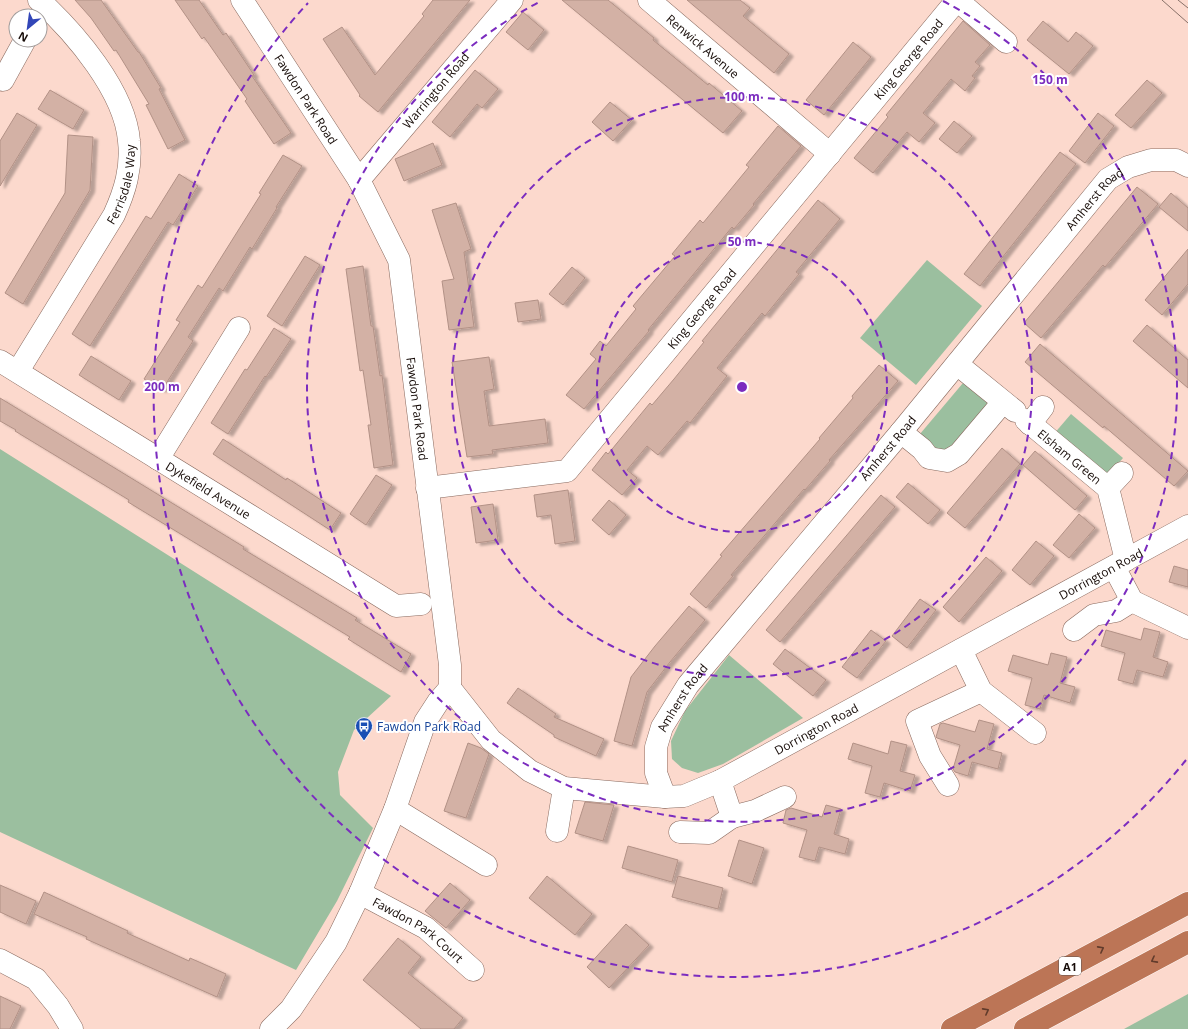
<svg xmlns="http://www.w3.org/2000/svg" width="1188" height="1029" viewBox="0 0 1188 1029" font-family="'Open Sans',sans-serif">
<defs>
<filter id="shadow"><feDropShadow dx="4.5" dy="2.5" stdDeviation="1" flood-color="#0004"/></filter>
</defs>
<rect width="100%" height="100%" fill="#fcd9cd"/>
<g fill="#9bbf9f">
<path d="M927 260 982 306 916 385 860 338Z"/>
<path d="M963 383 989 404 945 456 920 434Z"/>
<path d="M1071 414 1123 458 1105 479 1053 435Z"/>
<path d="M0 449 391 696 354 730 338 772 340 795 373 828 337 901 296 970 0 832Z"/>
<path d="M729 655 803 718 723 764 698 773 682 768 672 759 671 741 685 711Z"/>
<path d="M1188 994V1029H1124Z"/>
</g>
<g fill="#d3b1a5" stroke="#b29186" filter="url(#shadow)">
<path d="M75 0H101L138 52H139L161 88 159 89 185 140 168 149 146 105 149 104 116 50 114 51 91 18Z"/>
<path d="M175 0H199L223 35 226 33 254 75 252 76 291 133 274 144 245 101 247 99 204 37 202 39Z"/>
<path d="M433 0H470L378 112 359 96 360 95 323 39 342 27 375 75 424 16 422 14Z"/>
<path d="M562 0H608L654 38 653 40 708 85 709 83 742 111 723 133Z"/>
<path d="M687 0H740L750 8 743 16 789 54 774 73Z"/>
<path d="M523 12 544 30 528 50 506 32Z"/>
<path d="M963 21 990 45 975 62 980 66 972 76 975 78 965 91 951 79 923 113 935 123 919 142 907 132 873 173 854 158 888 117 886 115Z"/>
<path d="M1043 21 1068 42 1076 32 1093 46 1069 74 1027 40Z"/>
<path d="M853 42 871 57 824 115 806 100Z"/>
<path d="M475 70 498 89 482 108 477 104 450 137 432 122Z"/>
<path d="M1147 80 1162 93 1131 128 1115 115Z"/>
<path d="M50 90 84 110 73 129 38 109Z"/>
<path d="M610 102 632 120 613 141 592 122Z"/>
<path d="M17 113 37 125 0 186V141Z"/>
<path d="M1098 113 1114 126 1085 163 1069 151Z"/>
<path d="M954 121 972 136 957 153 939 139Z"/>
<path d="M778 126 801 146 753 204 754 205 734 229 732 227 648 330 649 331 584 409 566 395 596 359 590 354 600 341 606 346 636 309 633 306 675 256 672 254 700 220 703 223 749 167 746 165Z"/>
<path d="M68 135 93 137 90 190 23 304 5 293 65 193Z"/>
<path d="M433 143 442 165 404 181 395 159Z"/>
<path d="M1060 152 1076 164 980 286 964 274Z"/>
<path d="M283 155 302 166 276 207 277 208 252 249 250 247 223 291 219 288 188 337 193 341 162 390 144 379 180 322 176 320 198 285 202 288 261 194 259 193Z"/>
<path d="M179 174 198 186 173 225 168 222 90 346 72 334 146 216 151 219Z"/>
<path d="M1137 187 1158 204 1105 267 1103 265 1041 338 1024 323Z"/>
<path d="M1171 193 1188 208V231L1159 207Z"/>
<path d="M818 200 840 219 796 272 799 274 765 316 762 313 717 368 727 376 690 423 687 421 658 455 647 446 627 470 637 478 622 495 592 470 606 452 608 454 650 403 652 405 674 379 704 342 702 341Z"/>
<path d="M456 203 471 249 464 252 474 327 449 330 442 281 454 279 432 210Z"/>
<path d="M1188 249V284L1162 315 1145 300Z"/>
<path d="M305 256 320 265 282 326 267 316Z"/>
<path d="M363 266 371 326H373L380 376 382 375 393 465 374 468 368 425H371L363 370 360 371 346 269Z"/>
<path d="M572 267 585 278 563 305 549 294Z"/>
<path d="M538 300 541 319 518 322 515 303Z"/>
<path d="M1147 325 1188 360V388L1133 341Z"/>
<path d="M274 328 291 339 266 377 265 376 228 434 211 423 245 369 247 370Z"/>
<path d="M1040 344 1188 471 1174 486 1104 426 1103 428 1025 362Z"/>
<path d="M91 356 131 381 119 400 79 375Z"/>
<path d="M489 357 494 389 484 391 489 426 545 419 548 443 492 450 493 454 467 457 452 362Z"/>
<path d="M879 365 898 381 829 460 830 461 805 490 804 489 731 575 733 576 706 608 690 594 722 556 720 555 820 439 819 438 853 398 852 396Z"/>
<path d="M0 398 244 547 243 549 357 618 355 620 411 654 401 672 348 639 350 637 128 502 129 500 15 431 16 430 0 421Z"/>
<path d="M223 439 286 480 287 478 341 513 330 530 213 454Z"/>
<path d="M1002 448 1020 464 965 528 947 513Z"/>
<path d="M1035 451 1087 496 1075 510 1023 465Z"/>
<path d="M376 475 392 485 366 525 350 514Z"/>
<path d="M908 483 940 510 928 524 896 497Z"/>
<path d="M568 490 575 541 555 544 551 515 537 517 534 495Z"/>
<path d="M881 495 895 507 780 642 766 630Z"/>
<path d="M609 500 626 515 609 535 592 520Z"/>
<path d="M493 504 498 540 476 543 471 507Z"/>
<path d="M1079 514 1095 528 1069 558 1053 545Z"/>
<path d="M1036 541 1054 556 1030 585 1012 570Z"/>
<path d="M986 557 1002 571 959 622 943 607Z"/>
<path d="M1174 566 1188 570V587L1169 582Z"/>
<path d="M920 599 936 610 907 648 892 636Z"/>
<path d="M689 606 705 620 670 662 647 692 632 746 614 741 631 677 655 646Z"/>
<path d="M1144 628 1160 632 1153 657 1168 662 1163 677 1137 670 1133 684 1118 680 1125 653 1101 646 1106 630 1141 640Z"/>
<path d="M871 630 886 641 857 678 842 667Z"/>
<path d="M785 649 826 680 813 696 773 664Z"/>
<path d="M1051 653 1067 657 1060 683 1075 687 1070 703 1044 695 1040 709 1025 705 1032 678 1008 671 1013 655 1048 665Z"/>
<path d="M518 688 556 714 554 717 604 739 596 756 554 737V735L507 703Z"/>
<path d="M979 720 994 724 987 749 1002 753 998 769 972 762 968 776 955 772 953 769 960 745 937 738 936 737 940 724 943 723 975 732Z"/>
<path d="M891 741 907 745 900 771 915 775 910 791 884 783 880 797 865 793 872 766 848 759 853 743 888 754Z"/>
<path d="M468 743 481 748 489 754 466 818 444 811Z"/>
<path d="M585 802 614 805 603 841 575 833Z"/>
<path d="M826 805 841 809 834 834 849 839 845 854 819 847 815 861 799 857 807 830 783 823 786 810 791 808 822 817Z"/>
<path d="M739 840 764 848 752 884 728 876Z"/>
<path d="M628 846 678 860 672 882 622 868Z"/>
<path d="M547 876 592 914 575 935 529 898Z"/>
<path d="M678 876 723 888 718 909 672 897Z"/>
<path d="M450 883 470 900 446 928 425 911Z"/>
<path d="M0 885 36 901 26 924 0 912Z"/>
<path d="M44 892 128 931 127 933 189 961 190 958 226 974 217 997 86 939 87 937 34 914Z"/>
<path d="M626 924 649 945 609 988 587 967Z"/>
<path d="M398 938 421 957 408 973 463 1018 454 1029H421L363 980Z"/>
<path d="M0 996 21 1006 10 1029H0Z"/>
</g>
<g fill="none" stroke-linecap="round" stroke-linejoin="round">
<g stroke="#896a5f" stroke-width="23">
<g id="minor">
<path id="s1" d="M242 0 359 180 399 260 450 665V688L438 702 425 722 395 809 360 893 336 942 291 1009 271 1029"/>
<path id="s2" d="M649 0 830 154"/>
<path d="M957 0 1006 42"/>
<path d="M3 80 25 40"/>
<path id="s3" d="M359 180 512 0"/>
<path id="s4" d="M0 361 396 606 421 604"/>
<path d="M957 364 1015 411"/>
<path id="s5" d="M18 371 114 215C125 191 132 168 129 141 125 91 75 33 39 0"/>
<path id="s6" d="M1026 420 1108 488 1126 560"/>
<path d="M1030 424 1043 407"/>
<path d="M901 432 922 449 929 458 947 461 959 454 1003 402"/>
<path d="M158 459 239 328"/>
<path id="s7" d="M427 488 567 471 957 0"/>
<path d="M1108 488 1122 473"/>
<path d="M1114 567 1132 601 1188 628"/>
<path d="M1074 630 1094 615 1116 611 1132 601"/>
<path d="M961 650 981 691 1035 733"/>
<path id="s8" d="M450 688 491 740 530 771 564 788 665 797 684 796 720 781 1188 526"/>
<path d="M720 781 732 817 755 811 785 797"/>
<path d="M948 785 930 756 917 721 981 691"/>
<path id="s9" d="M665 797 656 773V747L662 727 688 685 901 432 1108 179 1128 167 1151 160H1176L1188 166"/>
<path d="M395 809 486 865"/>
<path d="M557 831 564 788"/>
<path d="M680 832 709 833 732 817"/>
<path id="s10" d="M360 893 426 928 473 970"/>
<path d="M0 960 36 979 58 1006 72 1029"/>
</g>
</g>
<g stroke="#fff" stroke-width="23">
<g id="highway">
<path d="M952 1029 1188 903"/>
<path d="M1025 1029 1188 942"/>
</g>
</g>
<use href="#minor" stroke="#fff" stroke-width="22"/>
<use href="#highway" stroke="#bc7556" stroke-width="22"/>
<g stroke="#877068" stroke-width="1">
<path d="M1162 0 1188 23"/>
<path d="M1178 0 1188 8"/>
</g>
</g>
<defs><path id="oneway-chevron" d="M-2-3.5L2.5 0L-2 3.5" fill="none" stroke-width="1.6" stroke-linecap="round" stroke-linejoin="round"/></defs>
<g stroke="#613b2b">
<use href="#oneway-chevron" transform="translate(1101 949) rotate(-28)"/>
<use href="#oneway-chevron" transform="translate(1154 960) rotate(152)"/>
<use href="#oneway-chevron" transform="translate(986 1011) rotate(-28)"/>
</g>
<g fill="none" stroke="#7b2cbf" stroke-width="2" stroke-dasharray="7 5">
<circle cx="742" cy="387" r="145"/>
<circle cx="742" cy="387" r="290"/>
<path d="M943 1A435 435 0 1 1 541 1"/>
<path d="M1186 760A580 580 0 1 1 308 3"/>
</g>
<defs>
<g id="bus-pin" transform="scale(0.9)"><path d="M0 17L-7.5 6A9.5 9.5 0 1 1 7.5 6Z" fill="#1a4fb4" stroke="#fff"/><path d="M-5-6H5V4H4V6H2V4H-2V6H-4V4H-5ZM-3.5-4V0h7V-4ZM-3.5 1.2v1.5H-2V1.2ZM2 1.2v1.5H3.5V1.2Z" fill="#fff"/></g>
</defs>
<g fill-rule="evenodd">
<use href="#bus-pin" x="364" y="726"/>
</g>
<g text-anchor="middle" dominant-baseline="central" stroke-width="4" stroke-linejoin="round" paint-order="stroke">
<rect fill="#fff" stroke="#5c5451" stroke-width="1" x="1059" y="957" width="22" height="18" rx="3"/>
<g font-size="11" font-weight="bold" fill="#160b07">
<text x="1070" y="966">A1</text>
</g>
<g font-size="12" fill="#160b07" stroke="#fff">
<text stroke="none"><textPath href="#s2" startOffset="71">Renwick Avenue</textPath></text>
<text stroke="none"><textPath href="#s7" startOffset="676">King George Road</textPath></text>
<text stroke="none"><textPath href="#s3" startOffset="118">Warrington Road</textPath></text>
<text stroke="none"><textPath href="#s1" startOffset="118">Fawdon Park Road</textPath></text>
<text stroke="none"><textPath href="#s5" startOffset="215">Ferrisdale Way</textPath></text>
<text stroke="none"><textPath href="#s9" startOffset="756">Amherst Road</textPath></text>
<text stroke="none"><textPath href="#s7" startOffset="352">King George Road</textPath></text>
<text stroke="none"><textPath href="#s1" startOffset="454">Fawdon Park Road</textPath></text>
<text stroke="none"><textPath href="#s9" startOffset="432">Amherst Road</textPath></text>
<text stroke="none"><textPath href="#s6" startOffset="57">Elsham Green</textPath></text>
<text stroke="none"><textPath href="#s4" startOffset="245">Dykefield Avenue</textPath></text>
<text stroke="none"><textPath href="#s8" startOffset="747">Dorrington Road</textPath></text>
<text stroke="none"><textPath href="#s9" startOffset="108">Amherst Road</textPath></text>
<text stroke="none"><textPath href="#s8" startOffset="423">Dorrington Road</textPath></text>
<text stroke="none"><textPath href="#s10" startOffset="69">Fawdon Park Court</textPath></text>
</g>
<g font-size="12" fill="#164399" stroke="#fff" text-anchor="start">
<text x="377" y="726">Fawdon Park Road</text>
</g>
</g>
<circle cx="742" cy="387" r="6" fill="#7b2cbf" stroke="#fff" stroke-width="2"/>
<g font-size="12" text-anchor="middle" font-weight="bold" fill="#7b2cbf" stroke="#fff" stroke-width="4" stroke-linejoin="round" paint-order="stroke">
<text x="1050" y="84">150 m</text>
<text x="742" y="101">100 m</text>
<text x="742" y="246">50 m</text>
<text x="162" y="391">200 m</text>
</g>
<g transform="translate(28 28) rotate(209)"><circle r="19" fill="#ffffff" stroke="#a29d9c"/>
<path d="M0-3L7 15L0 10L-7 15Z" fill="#3246b8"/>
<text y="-6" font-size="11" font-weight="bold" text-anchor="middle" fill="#160b07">N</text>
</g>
</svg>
